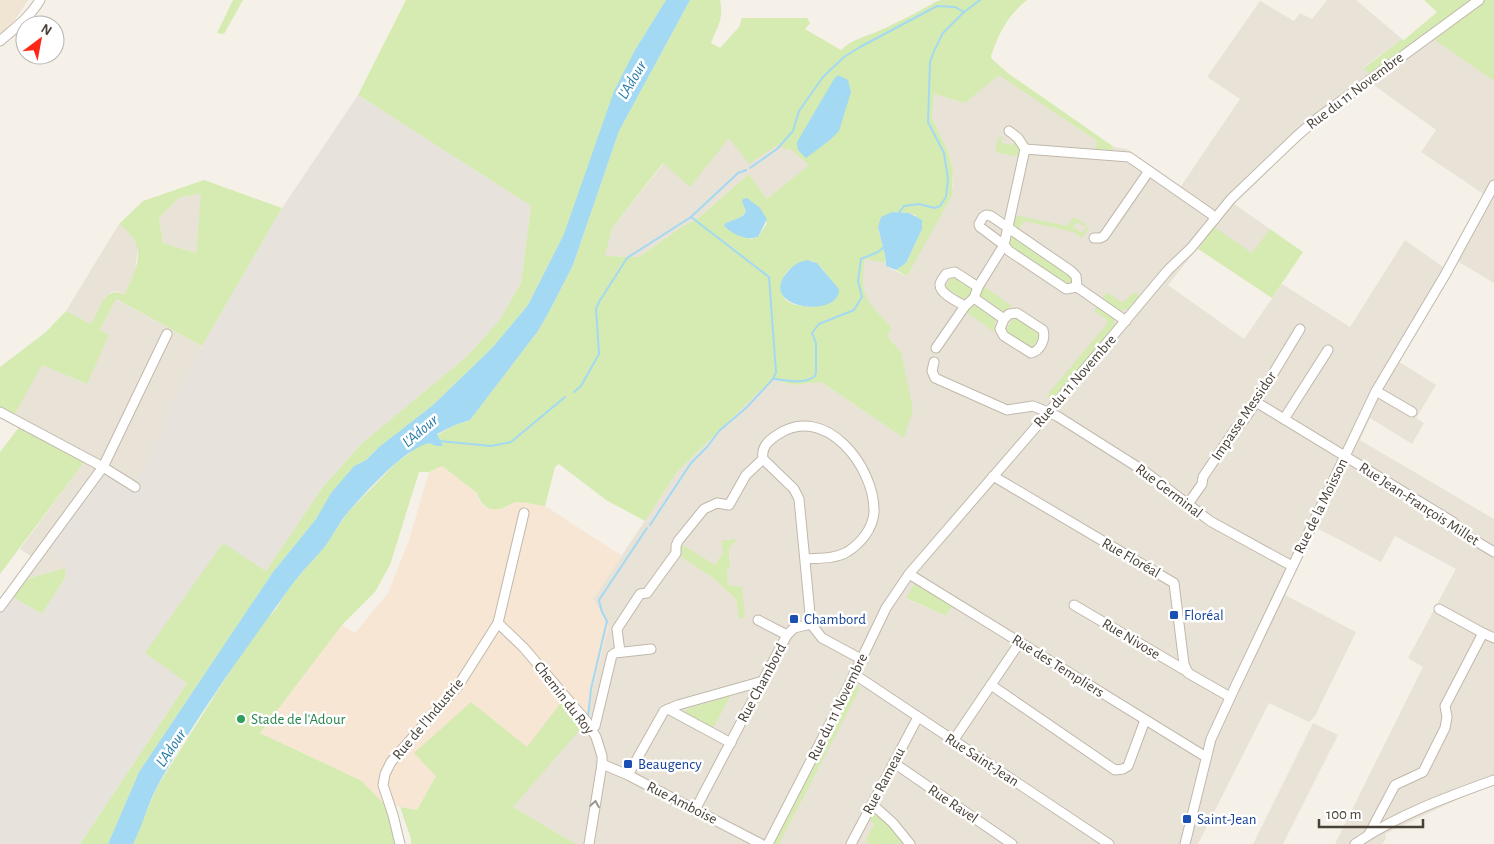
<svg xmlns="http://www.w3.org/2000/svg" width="1494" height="844" viewBox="0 0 1494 844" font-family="'Alegreya Sans',sans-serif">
<rect width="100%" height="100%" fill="#f5f1e9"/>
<g fill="#e9e2d7" fill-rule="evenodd">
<path d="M1327 0H1356L1402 39 1364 67 1369 74 1426 33 1494 81V283L1452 258 1485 195 1421 152 1436 130 1371 83 1320 122 1276 160 1234 204 1270 229 1253 254 1214 228 1168 285 1244 339 1282 284 1350 327 1405 240 1450 272 1398 361 1436 385 1416 418 1424 423 1412 444 1370 418 1360 440 1494 519V784L1471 793 1385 834 1386 839 1382 844H1335L1423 667 1408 658 1456 569 1395 536 1381 562 1315 527 1285 595 1356 632 1315 716 1309 722 1269 703 1198 844H905L874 824 865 841 869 844H779L859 687 853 688 774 844H576L513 807 532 784 609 627 593 599 677 472 772 379 793 385 821 382 904 438 901 352 887 336 892 328 866 300 861 281 865 258 885 263 886 266 893 270 907 276 953 187V170L948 151 932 118 934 94 965 103 999 74 1097 141 1110 153 1114 147 1127 149 1181 186 1240 99 1207 77 1260 1 1294 21 1300 13 1312 19ZM1034 251 1053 264 1047 274 1048 271 1029 259ZM959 278 958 280 967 286 968 284 964 301 958 299 959 296 950 291ZM1017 316 1019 319 1038 332 1040 336 1033 347 1035 348 1027 346ZM736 539 729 547 730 568 727 569 728 586 742 587 739 618 736 599 714 579 680 556 682 553 715 565 723 553ZM915 584 951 607 946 616 907 599Z"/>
<path d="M729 138 779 144 789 147 810 165 767 199 749 174 697 219 683 226 639 257 604 256 612 228 664 163Z"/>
<path d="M202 194 196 253 163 243 159 218 180 197Z"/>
<path d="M119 224 130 233 138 247 135 271 124 295 116 291 111 292 105 297 91 324 66 311Z"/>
<path d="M115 299 202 346 167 412 162 431 133 491 63 560 65 568 23 580 17 576 32 557 20 549 85 461 11 421 42 364 86 384 109 335 100 331Z"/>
<path d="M1313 723 1338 735 1283 844H1253Z"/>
</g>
<path fill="#f7e6d4" d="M442 466 477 493 480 502 485 507 493 509 505 508 515 501 545 506 622 556 593 599 609 627 583 726 563 701 528 748 436 776 417 810 384 804 362 781 260 733 342 625 355 633 388 593 409 540 429 472Z"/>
<path fill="#e8e2dd" d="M358 95 531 206 521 283 499 321 465 358 362 443 322 488 266 571 222 543 187 683 80 844H0V611L11 596 42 614 66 576 63 560H58L52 554V543L103 472 133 490 162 431 167 412 202 346 282 208Z"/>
<path fill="#efe5d2" d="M0 0H28L11 26 0 35Z"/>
<g fill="#d5ebb1" fill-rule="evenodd">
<path d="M233 0H243L224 34 217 33Z"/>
<path d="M406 0H666L635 50 564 234 528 305 493 347 433 405 379 447 366 460 354 466 332 493 316 519 273 572 139 772 108 844H80L187 683 145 653 223 543 266 571 322 488 362 443 465 358 499 321 521 283 531 206 358 95Z"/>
<path d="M690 0H720C724 19 718 25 711 43L720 48 739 27 742 18H807L810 23 805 29 841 50C852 39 868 36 883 29 900 21 919 12 935 2L941 0H1027C1007 16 999 33 991 56L992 59 1009 74 1114 147 1110 153H1107V150L1096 149 1097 141 999 75 965 103 934 94 932 118 948 151 953 170 952 196 907 276 896 270 906 263 922 229 915 215 909 213 892 212 878 227 885 255V263L865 259C859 298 867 300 892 328L887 336 901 352 913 409 904 438 821 382 793 385 772 379 677 472 645 521 606 500 559 464 555 467 545 506C536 505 526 502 517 502 512 502 509 506 503 508 489 512 481 506 477 493L442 466 429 472H419L390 565 375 592 342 625 260 733 362 781 384 804 391 823 395 844H133L157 787 218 690 259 628 275 610 292 584 325 546 348 512 395 464 420 445 429 442 436 446H443L437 435 455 425 470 420 538 331 550 310 573 265 619 131ZM729 138 749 164 779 144 785 150 789 148 809 165 767 199 749 174 697 219 683 226 639 257 605 256 612 228 663 163 690 187ZM742 202 767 223 758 237 751 239 730 231 727 222 740 218 746 211ZM813 261 822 268 838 289 820 306C811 307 797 307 789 302 775 294 781 273 794 266 799 263 807 263 813 261Z"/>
<path d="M1424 0H1472L1369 74 1364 68 1402 39 1404 40 1437 12Z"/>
<path d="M1485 0H1494V81L1432 38Z"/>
<path d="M998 137H1002L1001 143 1012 145 1014 140 1021 148 1019 157 995 152Z"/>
<path d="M204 180 282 208 202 346 116 299 100 330 109 335 87 384 42 365 11 421 0 415V367L46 332 66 311 91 324C100 310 104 284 124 295 138 265 149 247 119 224L143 201ZM201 194 196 253 163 243 159 218 180 197Z"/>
<path d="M1015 215 1067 226 1074 217 1087 225 1084 226 1077 222 1073 227 1082 233 1086 227H1090L1082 238 1073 232 1024 221 1018 230 1013 225Z"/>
<path d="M1214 227 1252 253 1270 229 1303 252 1272 298 1198 249Z"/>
<path d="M1012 237H1017L1034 251 1071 274 1073 280 1068 285 1029 259 1009 248 1008 241Z"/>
<path d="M953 276 959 277 958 280 966 286 968 284C974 288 972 291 971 298L964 301 957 299 959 296 951 291 949 293 945 287Z"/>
<path d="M983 286 1012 306 1003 311V313L980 297V291Z"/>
<path d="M1107 292 1121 302 1126 300 1134 292 1141 297 1129 309 1119 311 1102 299Z"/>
<path d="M972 306H977L998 321H995L994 332 966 312 968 307Z"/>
<path d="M1097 306 1114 317V322L1117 326 1054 400 1048 398 1047 395 1107 324 1106 319 1094 311Z"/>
<path d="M1017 316 1019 319 1037 331 1039 330 1040 337 1033 346 1035 349 1034 350 1005 331 1014 317Z"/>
<path d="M20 426 85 461 0 574V452Z"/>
<path d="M736 539V541L729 548 730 568 727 569 728 585 742 587 745 617 739 619 736 599 714 579 680 556 682 553 679 546 681 544 715 565 723 553 721 541Z"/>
<path d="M65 568 66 576 42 614 11 596 23 580Z"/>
<path d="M915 583 952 606 946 616 906 598Z"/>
<path d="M856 685 859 687V690L779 844H774L853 688Z"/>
<path d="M730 696 712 731 685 714 686 710 690 708Z"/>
<path d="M563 700 583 726 513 807 576 844H411V839L400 807 417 810 436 776 414 753 471 702 527 747Z"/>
<path d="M873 811 883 817 905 844H869L865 841 874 824 868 819Z"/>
</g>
<g fill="#a4d9f3">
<path d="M666 0H690L619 131 573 265 550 310 538 331 470 420 455 425 437 434 443 446H436L429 443C404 449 367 491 349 511 340 521 334 534 326 545 315 559 301 572 291 586 245 650 197 715 158 785 148 803 143 825 133 844H108L139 772 273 572 316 519 331 493 354 466 366 460 379 447 433 405 493 347 528 305 564 234 614 91 635 50Z"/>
<path d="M838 75 848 80 851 92 839 131 830 140 806 158 798 150 797 142 834 79Z"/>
<path d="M747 198 760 208 767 219 758 237C747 241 730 234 724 225 731 218 741 221 746 211L742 202 743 199Z"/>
<path d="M892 212 909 213 922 220V229L906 263 896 270 886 266 885 255 878 227 881 217Z"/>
<path d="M807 260 817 263 839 289C840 319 760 309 785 275 791 267 797 262 807 260Z"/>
</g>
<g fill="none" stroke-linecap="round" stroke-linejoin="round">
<g stroke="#a4d9f3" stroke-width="2">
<path d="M750 168 777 149 793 131 799 111 823 77 844 57 860 47 937 6 955 7 964 12 980 0"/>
<path d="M897 215 904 206 919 204 935 208 940 206 946 197 948 179 944 153 928 122 930 62 934 51 943 33 964 12"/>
<path d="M773 379C787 380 804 385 815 376L816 372V343L812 333 819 324 854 310 862 297 858 281 861 259 878 252 885 246"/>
<path d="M574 392 581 386 599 354 596 309 599 302 627 258 691 217 738 173 746 170"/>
<path d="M439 441 491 446 511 442 565 397"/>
<path d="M650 525 691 463 707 447 719 431 747 407 773 379 776 372 769 277 691 217"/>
<path d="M588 717 591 689 607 621 602 612 599 600 647 528"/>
</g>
<g stroke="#c1b8ab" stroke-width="11">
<g id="minor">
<path d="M0 41C15 28 30 17 40 0"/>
<path d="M1009 131 1018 138 1025 149"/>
<path d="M986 215 991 216 1071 271 1076 276 1077 287 1066 289 1009 251 1004 245 980 227 979 224 983 217Z"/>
<path d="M1094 238H1100L1104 236 1149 171"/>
<path d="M1077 287 1126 321"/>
<path d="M974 298 1004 319 1009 314 1017 313 1043 330C1046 340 1040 351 1031 353L1004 336 1000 329 1004 319"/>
<path d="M965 306C958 302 940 294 940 285 940 281 944 277 946 274L955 272 978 287"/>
<path d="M936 348 965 306 974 298 978 287 1004 245 1025 149 1129 157 1211 214 1215 219"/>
<path d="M934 362 932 371 935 378 1007 410 1033 406 1057 416 1147 473 1210 521 1292 566"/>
<path d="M1376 391 1412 412"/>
<path d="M1256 402 1453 522 1464 534 1494 552"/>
<path d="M0 412 103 467 135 487"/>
<path d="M1284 419 1328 350"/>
<path d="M993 476 1174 583 1184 664 1188 673 1230 697"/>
<path d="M1188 504 1202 484 1203 477 1236 428 1244 420 1256 402 1300 329"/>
<path d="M805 559C819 558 835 559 847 552 860 544 873 529 874 512 875 467 825 402 777 435 768 441 761 447 763 459L794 489 799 499 811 624"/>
<path d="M909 574 1206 757"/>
<path d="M1074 605 1188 672"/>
<path d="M0 607 103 467 167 334"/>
<path d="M1439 609 1483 633"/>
<path d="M758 620 787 635"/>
<path d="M498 623 524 648 587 722 596 737 602 756V764L589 844"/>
<path d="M620 652 617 629 640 594 647 593 676 553V546L678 541 704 509 717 503 729 505 746 475 763 459"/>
<path d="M854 674 1109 844"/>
<path d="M991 685 1115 770 1123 769 1128 766 1145 720"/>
<path d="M668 709 731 743"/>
<path d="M592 729 595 726 612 655 615 653 651 649"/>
<path d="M953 741 1020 642"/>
<path d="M894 763 1012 844"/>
<path d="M602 764 628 775 761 844"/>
<path d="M628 775 664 711 678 705 763 681"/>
<path d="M872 804 893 823 910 844"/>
<path d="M695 810 787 635 794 628 811 624 822 638 861 659"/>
<path d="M1369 834 1395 785 1423 772 1445 728 1447 717 1445 706 1483 633 1494 638"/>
<path d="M400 844 393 815 383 785 385 774 391 762 458 686 498 623 524 513"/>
<path d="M768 844 839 706 886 608 909 574 1048 413 1168 270 1191 248 1231 199 1298 135 1318 118 1479 0"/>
<path d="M851 844 918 717"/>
<path d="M1185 844 1211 739 1236 685 1376 391 1445 275 1494 185"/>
<path d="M1355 844C1397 815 1447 797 1494 780"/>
</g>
</g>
<use href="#minor" stroke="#fff" stroke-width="9"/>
</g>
<defs><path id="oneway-chevron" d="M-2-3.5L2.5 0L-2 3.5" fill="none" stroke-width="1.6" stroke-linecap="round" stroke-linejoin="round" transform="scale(1.25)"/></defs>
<use stroke="#9b9691" href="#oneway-chevron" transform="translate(595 804) rotate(-81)"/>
<g fill="#1a4fb4" stroke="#fff" stroke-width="2">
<rect x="1169" y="610" width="10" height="10" rx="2.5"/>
<rect x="789" y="614" width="10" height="10" rx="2.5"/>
<rect x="623" y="759" width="10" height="10" rx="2.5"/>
<rect x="1182" y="814" width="10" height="10" rx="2.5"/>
</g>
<circle fill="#2e9e5b" stroke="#fff" stroke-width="2" cx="241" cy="719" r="5"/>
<g text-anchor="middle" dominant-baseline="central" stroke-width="5" stroke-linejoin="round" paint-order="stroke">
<g font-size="15" fill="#494137" stroke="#fff">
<text transform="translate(1355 91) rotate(-37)">Rue du 11 Novembre</text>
<text transform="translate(1075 381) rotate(-49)">Rue du 11 Novembre</text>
<text transform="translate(1244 416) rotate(-56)">Impasse Messidor</text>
<text transform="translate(1169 491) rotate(37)">Rue Germinal</text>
<text transform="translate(1419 504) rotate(33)">Rue Jean-François Millet</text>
<text transform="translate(1321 506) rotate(-64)">Rue de la Moisson</text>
<text transform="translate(1131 558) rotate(30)">Rue Floréal</text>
<text transform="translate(1131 639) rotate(31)">Rue Nivose</text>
<text transform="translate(1058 666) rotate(32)">Rue des Templiers</text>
<text transform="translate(762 683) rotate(-62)">Rue Chambord</text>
<text transform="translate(564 698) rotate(52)">Chemin du Roy</text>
<text transform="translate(838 707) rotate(-64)">Rue du 11 Novembre</text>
<text transform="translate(428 719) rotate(-50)">Rue de l'Industrie</text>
<text transform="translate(982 760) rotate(33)">Rue Saint-Jean</text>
<text transform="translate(884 781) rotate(-62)">Rue Rameau</text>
<text transform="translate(682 803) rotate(27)">Rue Amboise</text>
<text transform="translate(953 804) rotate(34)">Rue Ravel</text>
</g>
<g font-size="15" fill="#164399" stroke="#fff" text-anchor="start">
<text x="1184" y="615">Floréal</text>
<text x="804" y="619">Chambord</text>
<text x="638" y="764">Beaugency</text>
<text x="1197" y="819">Saint-Jean</text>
</g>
<g font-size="15" fill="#27864d" stroke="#fff" text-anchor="start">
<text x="251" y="719">Stade de l'Adour</text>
</g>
<g font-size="16" font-style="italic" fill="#287da9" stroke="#fff">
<text transform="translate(632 80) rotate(-59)">L'Adour</text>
<text transform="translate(420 431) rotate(-40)">L'Adour</text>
<text transform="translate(171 748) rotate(-56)">L'Adour</text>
</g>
</g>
<g transform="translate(40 40) rotate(32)"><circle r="24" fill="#ffffff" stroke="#b6b3af"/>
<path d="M0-4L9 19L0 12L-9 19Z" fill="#ff2716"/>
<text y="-8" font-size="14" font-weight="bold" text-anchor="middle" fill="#494137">N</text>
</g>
<path d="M1319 819v8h104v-8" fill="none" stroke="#494137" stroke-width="2.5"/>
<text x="1326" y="819" font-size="15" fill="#494137" stroke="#ffffff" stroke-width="4" paint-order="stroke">100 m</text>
</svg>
